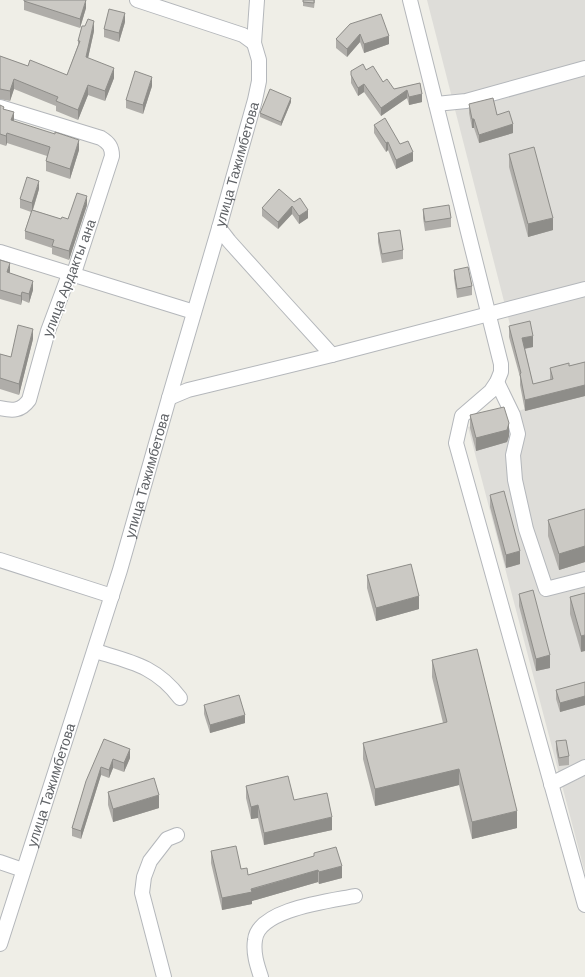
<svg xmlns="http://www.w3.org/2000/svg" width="585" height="977" viewBox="0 0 585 977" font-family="'DM Sans',sans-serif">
<rect width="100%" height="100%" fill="#efeee7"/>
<path fill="#deddd9" d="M427 0H585V873L468 427 531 407Z"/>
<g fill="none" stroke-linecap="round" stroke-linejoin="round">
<g stroke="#b4b7bb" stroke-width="16">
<g id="minor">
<path d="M137 0 243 35 254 43"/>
<path d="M410 0 501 364V372L497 382 491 391 462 416 456 443 585 905"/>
<path d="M436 104 466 101 585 68"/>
<path d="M0 107 101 138C109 143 112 147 112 156L75 270 67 280 48 331 29 400C21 411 13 411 0 408"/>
<path d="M219 228 229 241 282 300 332 355"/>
<path d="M0 252 194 312"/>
<path d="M497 382 513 415 518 434 513 455 515 480 526 529 546 589 585 579"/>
<path d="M169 398 188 390 332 355 585 289"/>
<path d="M0 560 112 596"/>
<path d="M95 651C131 662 156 666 180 698"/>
<path d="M551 784 585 767"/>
<path d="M0 862 23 870"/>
<path id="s1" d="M0 944 120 570 169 398 219 228 255 100 259 81V60L254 43 257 0"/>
<path d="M164 977 142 893 144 877 150 861 167 839 177 835"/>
<path d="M261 977C257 965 253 953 255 940 258 909 330 901 355 896"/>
</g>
</g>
<use href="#minor" stroke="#fff" stroke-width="14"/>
</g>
<g fill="#afada9">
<path d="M303 0H315L314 8 303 6Z"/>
<path d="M24 1 86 8 80 28 24 10Z"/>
<path d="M125 22 119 42 104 37V29Z"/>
<path d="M350 24 389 44 364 53 360 42 347 57 336 48V39Z"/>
<path d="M94 31 88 58 114 78 105 101 88 95 78 120 56 111V106L14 89 10 101 0 99V56L28 66 67 75 78 45V41Z"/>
<path d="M366 70 394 89 420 83 422 102 409 105 407 98 381 116 364 92 358 96 351 83V71Z"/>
<path d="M152 86 143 114 126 108V100Z"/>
<path d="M291 102 281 126 260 117V113Z"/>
<path d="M469 104 497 115 513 133 479 143 474 128H472L469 113Z"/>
<path d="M0 105 4 109 14 121 79 150 70 179 46 171V161L47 156 7 143 6 146 0 144Z"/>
<path d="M374 125 400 144 413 161 396 169 388 150 386 152 374 133Z"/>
<path d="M509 154 553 230 528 237 509 167Z"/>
<path d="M39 189 33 210 61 219H68L87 205 69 260 52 254V248L25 239V231L31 212 20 208V199Z"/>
<path d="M279 189 308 218 299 224 292 214 278 229 262 216V208Z"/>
<path d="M423 209 451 218V227L425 231 423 218Z"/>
<path d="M378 233 403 250V259L382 263 378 242Z"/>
<path d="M0 260 10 271V273L33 290 29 303 22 300 21 305 0 299Z"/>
<path d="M454 270 472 286V295L457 298 454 278Z"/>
<path d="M509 326 533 347 525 349 533 384 550 380V368L569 366 585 362V396L525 411 520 385V377L509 337Z"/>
<path d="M33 339 19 395 0 389V354L11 357Z"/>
<path d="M470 415 509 436 507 442 476 451 470 428Z"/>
<path d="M490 495 520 564 506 568 490 507Z"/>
<path d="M585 509V562L559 570 548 536V520Z"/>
<path d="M367 575 419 609 376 621 367 588Z"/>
<path d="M585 593 581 652 570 614V597Z"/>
<path d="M519 594 550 668 536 671 519 606Z"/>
<path d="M432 660 517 828 472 839 459 785 375 806 363 759V743L443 723 432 677Z"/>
<path d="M585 682V705L560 712 556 699V690Z"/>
<path d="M204 705 245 723 210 733 204 714Z"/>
<path d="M104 739 130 758 124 772 113 768 109 778 101 775 81 839 72 836V828Z"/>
<path d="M556 741 569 756V765L559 766 556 750Z"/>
<path d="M246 786 294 800 332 830 264 845 258 818 251 819 246 798Z"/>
<path d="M108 792 159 808 113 822 108 805Z"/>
<path d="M211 851 241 869 248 875 314 856V853L342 878 319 884 318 882 252 901V904L222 910 211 863Z"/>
</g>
<g fill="#8e8d89">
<path d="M86 0V8L80 28V19Z"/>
<path d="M125 13V22L119 42V33Z"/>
<path d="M94 21V31L86 67V57Z"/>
<path d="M360 34V42L347 57V49Z"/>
<path d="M389 36V44L364 53V44Z"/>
<path d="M114 68V78L105 101V91Z"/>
<path d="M152 77V86L143 114V105Z"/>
<path d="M14 79V89L10 101V91Z"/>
<path d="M364 84V92L358 96V88Z"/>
<path d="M88 85V95L78 120V110Z"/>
<path d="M407 90V98L381 116V108Z"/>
<path d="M422 94V102L409 105V97Z"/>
<path d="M291 98V102L281 126V122Z"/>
<path d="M14 112V122L11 120Z"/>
<rect x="472" y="119" width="2" height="9"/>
<path d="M513 124V133L479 143V135Z"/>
<path d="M7 133V143L6 146V136Z"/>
<path d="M79 140V150L70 179V169Z"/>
<path d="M388 142V150L386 152V143Z"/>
<path d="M413 152V161L396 169V160Z"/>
<path d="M39 181V189L32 212V203Z"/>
<path d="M87 196V205L69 260V251Z"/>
<path d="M292 206V214L278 229V222Z"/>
<path d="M308 210V218L299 224V216Z"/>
<path d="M553 218V230L528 237V224Z"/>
<path d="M10 263V271L7 281V272Z"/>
<path d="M33 281V290L29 303V294Z"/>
<path d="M22 292V300L21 305V296Z"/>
<path d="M33 329V339L19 395V384Z"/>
<path d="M533 336V347L522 349V338Z"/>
<path d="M585 385V396L525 411V400Z"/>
<path d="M509 423V436L507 442 476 451V438Z"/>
<path d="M585 546V562L559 570V554Z"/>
<path d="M520 551V564L506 568V555Z"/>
<path d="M419 596V609L376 621V608Z"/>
<path d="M585 635V651L581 652V636Z"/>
<path d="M550 655V668L536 671V659Z"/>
<path d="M585 696V705L560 712V703Z"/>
<path d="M245 715V723L210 733V725Z"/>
<path d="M130 749V758L124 772V763Z"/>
<path d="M113 759V768L109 778V770Z"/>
<path d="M101 767V775L81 839V831Z"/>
<path d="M459 769V785L375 806V789Z"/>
<path d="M159 795V808L113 822V809Z"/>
<path d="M258 805V818L251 819V807Z"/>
<path d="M517 811V828L472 839V822Z"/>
<path d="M332 817V830L264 845V833Z"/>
<path d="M342 866V878L319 884V872Z"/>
<path d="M318 870V882L252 901V904L222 910V898Z"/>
</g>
<g fill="#cbc9c4" stroke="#8e8d89">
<path d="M24 0H86L80 19 24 1Z"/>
<path d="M303 0H314V3L303 2Z"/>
<path d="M109 9 125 13 119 33 104 29Z"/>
<path d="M381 14 389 36 364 44 360 34 347 49 336 39 350 24Z"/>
<path d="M88 19 94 21 86 57 114 68 105 91 88 85 78 110 56 101 58 97 14 79 10 91 0 89V56L28 66 30 60 67 75 80 41H78L82 26H85Z"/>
<path d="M363 64 366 70 373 66 383 82 387 79 394 89 420 83 422 94 409 97 407 90 381 108 364 84 358 88 351 75V71Z"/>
<path d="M135 71 152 77 143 105 126 100Z"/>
<path d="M270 89 291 98 281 122 260 113Z"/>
<path d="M493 98 497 115 509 111 513 124 479 135 474 119H472L469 104Z"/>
<path d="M0 105 4 107 3 109 14 112 11 120 55 134V132L79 140 70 169 46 161 50 147 7 133 6 136 0 134Z"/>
<path d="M385 118 400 144 408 141 413 152 396 160 388 142 386 143 374 125Z"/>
<path d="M534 147 553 218 528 224 509 154Z"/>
<path d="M27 177 39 181 32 203 20 199Z"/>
<path d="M279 189 294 202 300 198 308 210 299 216 292 206 278 222 262 208Z"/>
<path d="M77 193 87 196 69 251 52 246 54 240 25 231 32 210 61 219 62 217 68 219Z"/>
<path d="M449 205 451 218 425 222 423 209Z"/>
<path d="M400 230 403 250 382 254 378 233Z"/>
<path d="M0 260 10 263 7 272 33 281 29 294 22 292 21 296 0 290Z"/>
<path d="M468 267 472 286 457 289 454 270Z"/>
<path d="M530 321 533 336 522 338 533 384 553 379 550 368 569 363V366L585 362V385L525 400 520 374 521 373 509 326Z"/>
<path d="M18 325 33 329 19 384 0 378V354L11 357Z"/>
<path d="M504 407 509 423 507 430 476 438 470 415Z"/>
<path d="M504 491 520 551 506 555 490 495Z"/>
<path d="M585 509V546L559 554 548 520Z"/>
<path d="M411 564 419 596 376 608 367 575Z"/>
<path d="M533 590 550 655 536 659 519 594Z"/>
<path d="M585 593V635L581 636 570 597Z"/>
<path d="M477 649 517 811 472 822 459 769 375 789 363 743 447 722 432 660Z"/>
<path d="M585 682V696L560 703 556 690Z"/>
<path d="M239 695 245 715 210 725 204 705Z"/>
<path d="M104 739 130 749 124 763 113 759 109 770 101 767 81 831 72 828 86 781Z"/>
<path d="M566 740 569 756 559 758 556 741Z"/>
<path d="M288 776 294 800 327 793 332 817 264 833 258 805 251 807 246 786Z"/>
<path d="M154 778 159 795 113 809 108 792Z"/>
<path d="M236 846 241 869 247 868 248 875 314 856V853L336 847 342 866 319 872 318 870 251 889 252 892 222 898 211 851Z"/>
</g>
<g text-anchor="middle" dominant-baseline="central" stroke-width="3.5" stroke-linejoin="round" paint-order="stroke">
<g font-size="14" fill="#5f6266" stroke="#fff">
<text stroke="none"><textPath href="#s1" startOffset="815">улица Тажимбетова</textPath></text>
<text transform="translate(69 278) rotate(-69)">улица Ардакты ана</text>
<text stroke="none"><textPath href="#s1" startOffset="491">улица Тажимбетова</textPath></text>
<text stroke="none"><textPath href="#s1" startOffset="167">улица Тажимбетова</textPath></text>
</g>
</g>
</svg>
